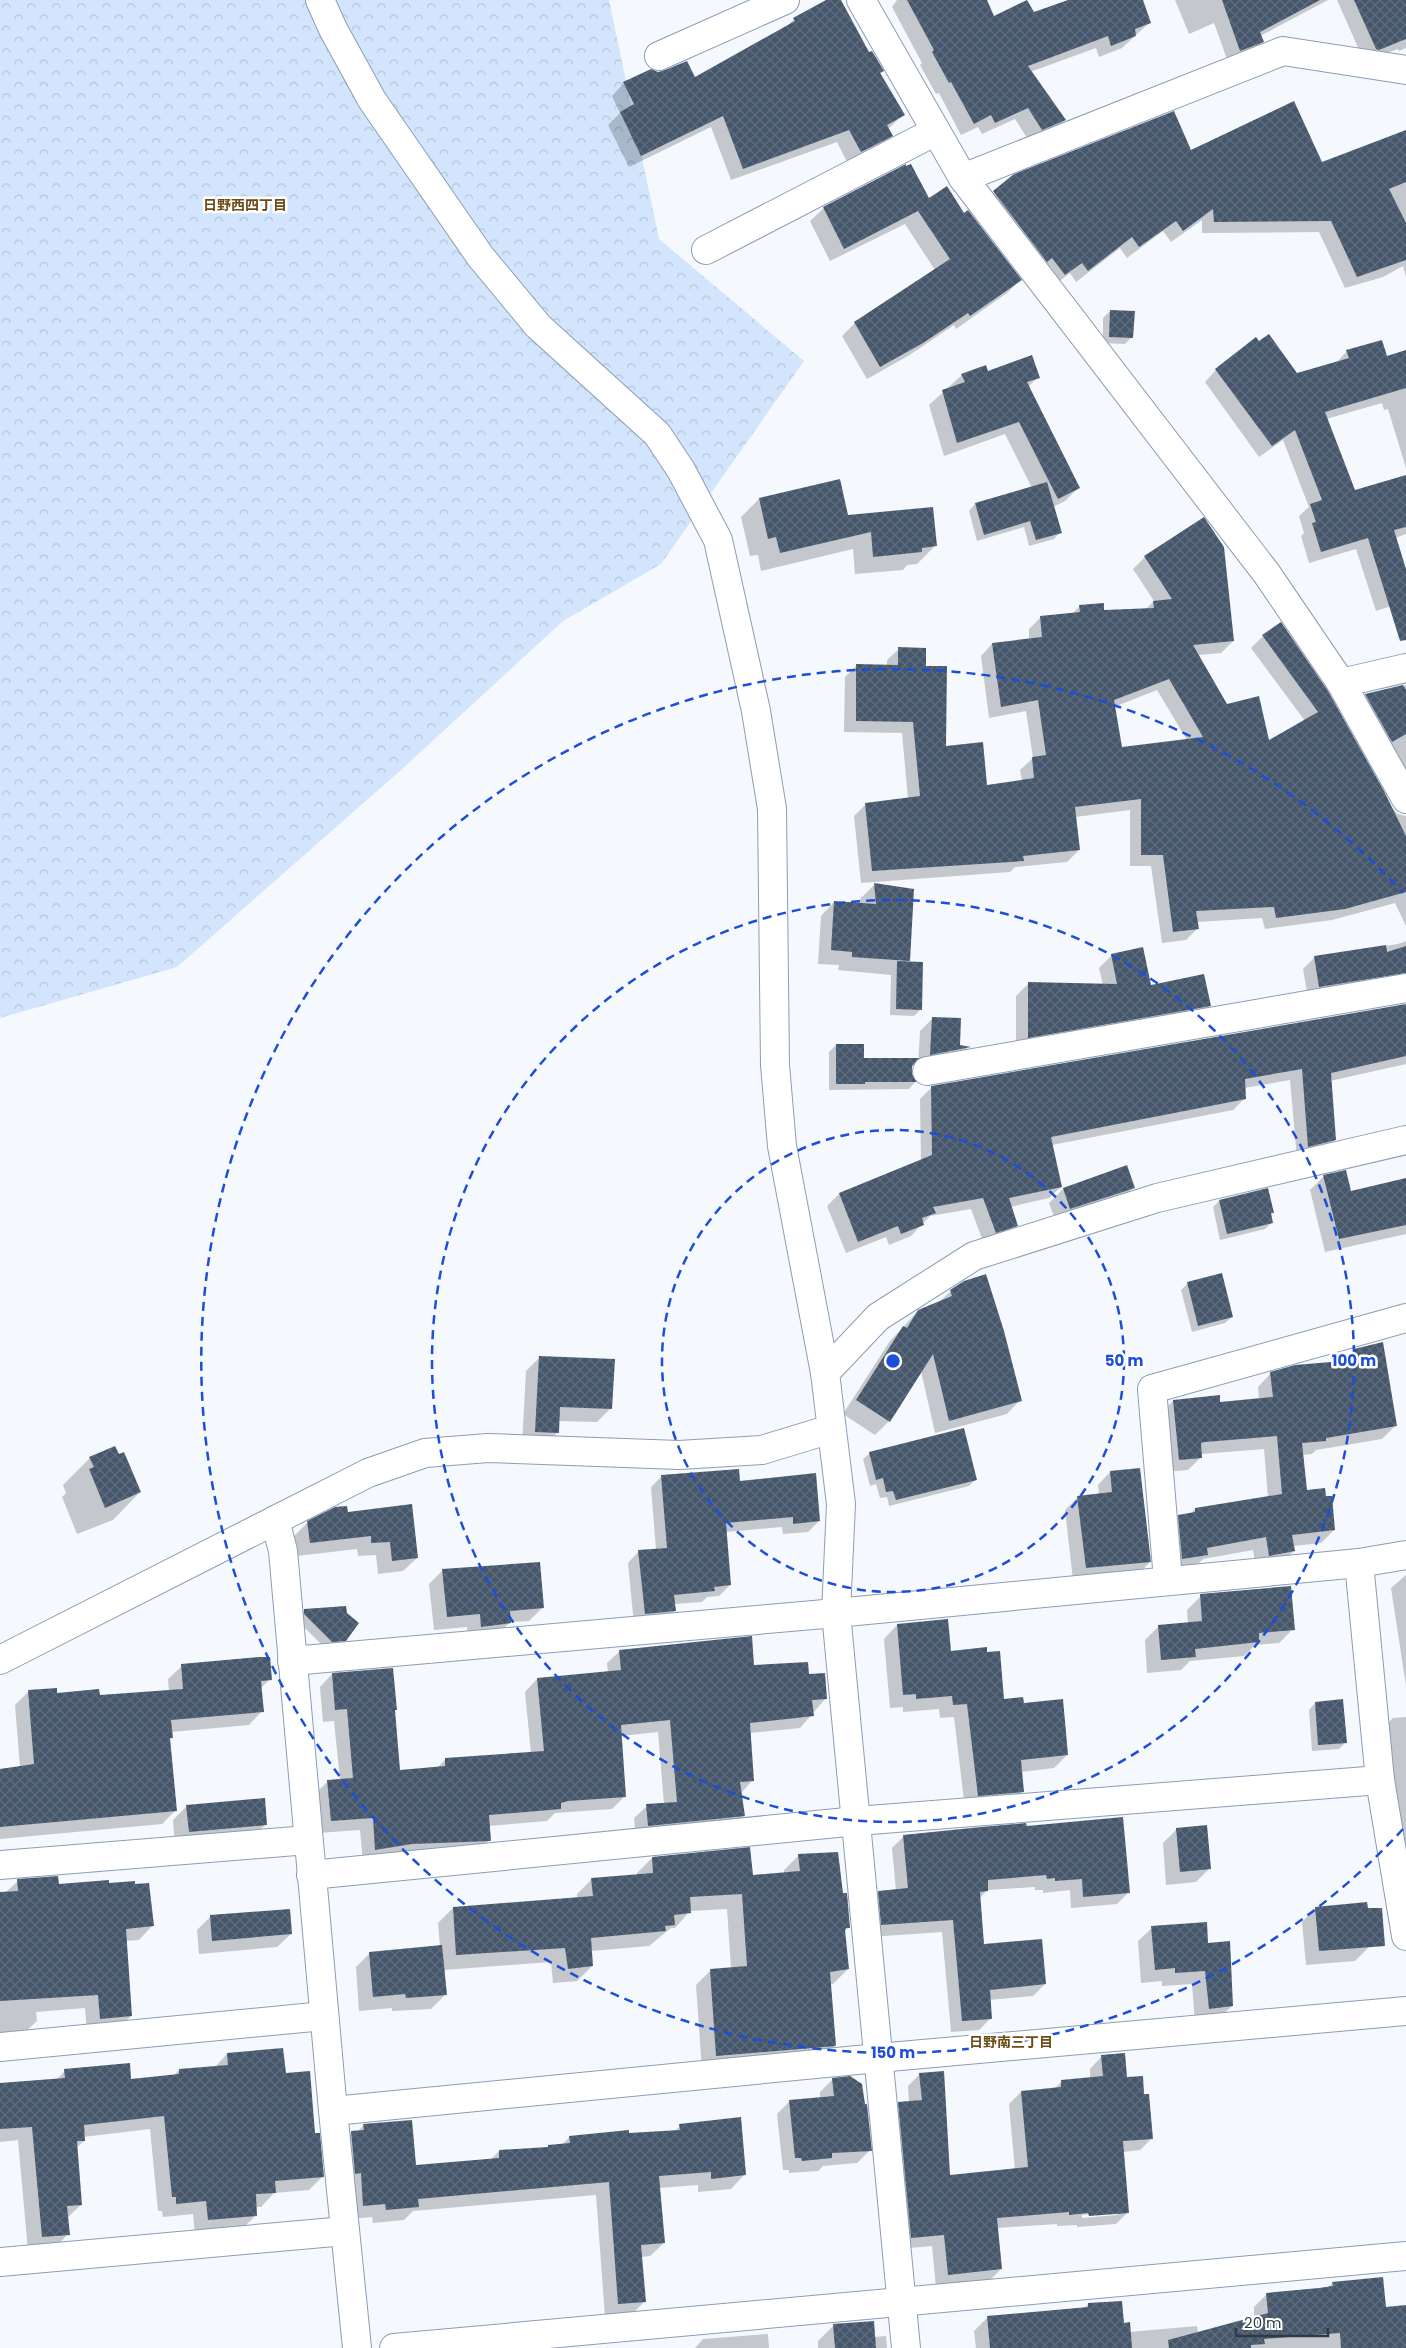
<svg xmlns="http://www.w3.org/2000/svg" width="1406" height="2348" viewBox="0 0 1406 2348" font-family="Poppins,'Noto Sans JP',sans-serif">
<defs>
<pattern id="forest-crowns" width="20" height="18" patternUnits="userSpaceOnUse" patternTransform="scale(1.25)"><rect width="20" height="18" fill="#d2e5fd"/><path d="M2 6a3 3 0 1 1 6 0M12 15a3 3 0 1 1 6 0" fill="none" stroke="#b5c5da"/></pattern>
<pattern id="building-cross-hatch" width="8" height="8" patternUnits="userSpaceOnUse" patternTransform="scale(1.25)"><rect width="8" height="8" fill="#46576c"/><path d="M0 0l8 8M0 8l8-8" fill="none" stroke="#5f6d7e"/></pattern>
</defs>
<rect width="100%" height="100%" fill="#f5f9fe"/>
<path fill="url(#forest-crowns)" d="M0 0H609L659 239 804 361 661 564 563 621 401 770 177 967 0 1018Z"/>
<g fill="#0003" fill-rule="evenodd">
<path d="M828 0H839L904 114 888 129 891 136 879 148 848 164 837 142 731 180 711 127 629 167 608 125 620 113 612 96 624 83 658 73 694 78 785 28 794 19Z"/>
<path d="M897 0H986L993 18 1034 14 1071 0H1142L1150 22 1122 48 1099 57 1096 48 1030 72 1065 120 1053 132 1029 141 1015 119 982 134 978 127 961 135 939 93 936 94 920 65 922 63 892 7Z"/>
<path d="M1175 0H1328L1260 36 1262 42 1250 53 1228 62 1214 23 1189 34Z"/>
<path d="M1337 0H1406V48L1399 51 1398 49 1364 61Z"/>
<path d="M1406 131V277L1403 266 1383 277 1345 288 1319 232 1202 233V220L1171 242 1163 231 1127 258 1120 248 1076 282 1070 273 1053 286 982 204 1015 176 1190 152 1321 163Z"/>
<path d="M906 168 928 200 964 214 1020 280 1007 293 956 329 954 325 908 356 867 379 842 336 855 323 935 270 905 224 830 261 810 221 824 208Z"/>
<path d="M1110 311 1132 337 1125 344 1103 343V318Z"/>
<path d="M1347 351 1386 357 1406 351V468L1388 409 1384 410 1382 403 1326 419 1354 492 1406 477V534L1395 538 1406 573V597L1400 603 1376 611 1356 549 1309 563 1301 536 1304 533 1299 516 1309 507 1283 440 1259 457 1205 382 1216 370 1297 374 1335 364Z"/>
<path d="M988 372 1038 377 1028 387 1079 487 1065 501 1053 507 1060 532 1054 539 1029 546 1024 527 977 541 969 511 975 504 1032 488 1005 434 944 456 929 405 962 375Z"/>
<path d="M759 499 847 516 935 546 917 564 907 565 903 570 855 574 853 549 761 571 758 555 750 556 741 517Z"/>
<path d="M1145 557 1233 641 1221 653 1198 655 1227 705 1268 742 1305 721 1251 648 1263 636 1391 807 1398 814 1406 816V926L1395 903 1332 920 1265 929 1262 918 1197 922 1198 928 1186 940 1162 943 1151 866H1130V810L1075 817 1079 850 1067 862 1015 867 1010 872 861 883 854 816 866 804 908 799 902 733 844 732 845 677 857 665 887 666V660L899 649 925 667 945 748 986 786 1022 781 1020 770 1033 758 1026 711 989 718 981 656 992 644 1029 640V629L1041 617 1072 614 1080 606 1103 611 1146 609 1154 601 1133 569ZM1157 690 1187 740 1121 748 1114 707Z"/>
<path d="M1406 685V800L1354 706 1365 695Z"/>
<path d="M874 885 913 890 908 961 906 963 921 1009 914 1016 890 1015 891 975 838 970 839 965 818 964 821 916 834 902 861 904 860 899Z"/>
<path d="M1406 941V990L1308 998 1303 969 1315 957 1398 944Z"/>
<path d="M1112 955 1150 987 1210 1005 1197 1018 1016 1050V996L1029 983 1103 985 1099 968Z"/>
<path d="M1406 1005V1064L1330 1081 1335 1140 1323 1152 1297 1158 1290 1080 1244 1088 1245 1098 1233 1110 1052 1145 1061 1187 1049 1198 1010 1207 1017 1225 1005 1237 984 1244 971 1209 930 1216 911 1236 889 1245 886 1237 846 1253 827 1206 839 1194 921 1161 920 1099 932 1087Z"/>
<path d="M933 1018 958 1046 968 1047 957 1059 918 1067 920 1031Z"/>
<path d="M836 1045 863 1059 911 1066 910 1074 915 1082 909 1089 829 1090V1052Z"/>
<path d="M1126 1167 1134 1187 1120 1201 1056 1222 1049 1203 1063 1189Z"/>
<path d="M1324 1176 1351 1193 1406 1179V1234L1325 1252 1310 1190Z"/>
<path d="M1219 1201 1273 1212 1270 1215 1272 1222 1265 1229 1220 1240 1213 1207Z"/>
<path d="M1188 1283 1232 1317 1225 1323 1192 1332 1181 1290Z"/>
<path d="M951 1291 1020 1400 1007 1414 935 1433 921 1371 889 1421 875 1435 843 1414 890 1341 918 1311 939 1302Z"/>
<path d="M1354 1350 1395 1426 1382 1439 1316 1450 1312 1454 1302 1455 1305 1492 1334 1530 1321 1543 1293 1546 1294 1551 1280 1564 1256 1568 1253 1550 1203 1559 1194 1568 1169 1572 1166 1529 1179 1516 1190 1514 1195 1509 1268 1498 1264 1449 1201 1454V1457L1188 1470 1166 1472 1160 1414 1173 1401 1219 1403 1259 1400 1258 1387 1271 1373 1342 1362Z"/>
<path d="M540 1357 611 1408 597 1422 558 1421V1432L544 1446 522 1445 526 1371Z"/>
<path d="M870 1453 976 1479 969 1486 889 1506 887 1497 880 1498 876 1484 870 1486 863 1459Z"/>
<path d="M90 1458 140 1492 113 1520 77 1534 62 1497 66 1493 63 1485Z"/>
<path d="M1110 1472 1150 1562 1137 1575 1073 1580 1065 1510 1078 1497 1099 1495 1098 1485Z"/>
<path d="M662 1476 739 1482 819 1521 808 1532 783 1534 782 1527 726 1532 730 1585 719 1596 707 1597 702 1602 674 1604V1611L663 1622 634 1625 628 1563 639 1551 656 1550 651 1487Z"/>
<path d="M347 1513 417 1558 403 1571 378 1574 376 1555 358 1556 357 1549 297 1556 294 1536 308 1522Z"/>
<path d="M443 1570 543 1607 529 1621 510 1622 496 1637 468 1640 467 1627 434 1630 429 1584Z"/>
<path d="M1406 1575V1686L1391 1588Z"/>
<path d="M1201 1596 1293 1629 1279 1643 1255 1645 1244 1656 1190 1661 1181 1670 1147 1673 1145 1640 1159 1626 1188 1624 1187 1610Z"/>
<path d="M304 1610 345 1640 338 1647 325 1648 298 1621V1617Z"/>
<path d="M897 1625 950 1652 1002 1700 1067 1755 1054 1768 1021 1772 1022 1792 1009 1805 965 1809 954 1717 940 1718 939 1709 903 1712V1707L890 1708 884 1639Z"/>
<path d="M620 1651 753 1666 808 1675 826 1698 800 1728 750 1733 753 1780 741 1793 744 1816 732 1828 636 1838 634 1818 647 1806 664 1804 658 1732 621 1736 625 1796 612 1809 555 1813 547 1821 488 1826 489 1840 477 1853 363 1862 360 1830 318 1833 315 1794 328 1781 340 1780 334 1721 323 1722 320 1687 332 1674 396 1709 393 1712 399 1771 437 1768 446 1759 531 1753 525 1692 537 1679 608 1673 607 1663Z"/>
<path d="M182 1666 270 1679 260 1689 262 1711 249 1725 171 1732 172 1738 169 1740 176 1810 162 1824 0 1839V1769L20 1767 15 1705 28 1692 98 1696 169 1691 168 1679Z"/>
<path d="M1315 1703 1346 1742 1339 1749 1312 1751 1309 1710Z"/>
<path d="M1406 1717V1847L1400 1848 1381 1730 1393 1718Z"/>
<path d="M187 1806 266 1824 252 1838 175 1846 173 1820Z"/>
<path d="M1026 1827 1129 1892 1117 1904 1071 1908 1070 1890 1043 1893V1890H1035V1887L987 1890 979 1899 982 1946 1045 1984 1033 1996 989 2000 991 2018 979 2030 951 2032 942 1932 870 1937 867 1904 879 1892 896 1891 892 1848 904 1836Z"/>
<path d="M1177 1829 1210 1868 1196 1882 1166 1885 1163 1843Z"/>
<path d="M749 1849 752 1876 784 1873V1870L799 1855 842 1894 849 1927 844 1932 848 1969 833 1984H829L835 2046 820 2061 702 2070 696 1985 711 1970 731 1968 727 1909 690 1911 675 1928H671L649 1946 591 1951 592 1966 577 1981 553 1983 551 1962 443 1970 445 1995 431 2009 392 2011V2008L359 2011 356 1967 370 1953 440 1947 438 1923 453 1908 577 1899V1894L592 1879 637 1876V1873L652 1858Z"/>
<path d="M18 1881 58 1886 108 1884 152 1926 139 1940 125 1941 131 2016 117 2030 87 2032 85 2008 36 2012 37 2021 23 2034 0 2037V1893H5Z"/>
<path d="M1316 1908 1369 1947 1355 1961 1306 1965 1302 1922Z"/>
<path d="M211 1916 291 1934 277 1947 199 1954 197 1930Z"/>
<path d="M1152 1928 1207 1944 1232 2006 1218 2019 1195 2022 1192 1984 1162 1986V1981L1141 1983 1138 1941Z"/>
<path d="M282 2049 285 2074 314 2135 323 2176 309 2190 274 2193 261 2207H256V2215L242 2229 195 2234 193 2214 163 2217 162 2211H158L150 2129 83 2137 84 2141 76 2148 81 2205 67 2218 68 2234 55 2248 28 2251 18 2140 0 2142V2085L56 2080 65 2071 130 2080 173 2076 179 2070 214 2068 227 2054Z"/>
<path d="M1102 2056 1143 2096 1152 2138 1140 2150 1123 2152 1128 2212 1116 2224 1077 2227V2225L1057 2226V2224L997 2228 1001 2269 989 2281 936 2287 932 2246 899 2249 887 2115 899 2103 909 2102 908 2086 920 2074 949 2176 1015 2170 1009 2104 1021 2092 1054 2089 1062 2081 1090 2078V2069ZM1117 2212V2215L1082 2218V2215Z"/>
<path d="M833 2079 870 2150 857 2163 823 2166 818 2171 789 2173V2170H783L777 2114 790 2101 820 2099V2092Z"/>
<path d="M364 2125 415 2166 490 2160 499 2151 546 2149 561 2145 570 2137 674 2132 680 2126 744 2175 731 2189 698 2192V2185L659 2188 664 2243 650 2256 641 2257 645 2301 631 2315 605 2317 596 2195 413 2211 404 2220 373 2223 372 2217 350 2219 338 2146 351 2132H357Z"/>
<path d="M1333 2283 1384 2309 1406 2307V2348H976L974 2331 987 2318 1084 2309 1088 2304 1123 2324 1129 2332 1197 2326 1198 2333 1254 2318V2307L1267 2294 1327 2288Z"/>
<path d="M833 2326 874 2337 886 2336 887 2348H818V2341Z"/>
<path d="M768 2334 769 2348H695L703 2339Z"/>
</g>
<g fill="url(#building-cross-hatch)" fill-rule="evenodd">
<path d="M826 0H841L869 52 872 51 884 71 880 73 905 115 887 125 893 136 861 152 849 130 743 169 723 116 641 156 620 112 634 104 623 82 651 69 658 72 665 70 687 61 695 77 795 21 793 18Z"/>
<path d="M907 0H987L994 16 1027 0 1034 12 1068 0H1143L1151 23 1135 29 1136 36 1111 46 1108 36 1028 66 1066 120 1042 130 1028 108 995 123 991 115 974 124 951 82 949 83 932 52 934 50Z"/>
<path d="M1222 0H1320L1260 32 1264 42 1240 51Z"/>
<path d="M1354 0H1406V39L1379 50 1376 49Z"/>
<path d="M1294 101 1322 162 1406 130V182L1389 189 1406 223V260L1357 277 1331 221 1214 222 1213 209 1183 231 1176 221 1139 247 1132 237 1088 271 1082 263 1065 275 1052 258 1047 262 993 191 1014 174 1174 111 1191 150Z"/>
<path d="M906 164V166L911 164 929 198 947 186 964 213 968 210 1022 280 970 316 968 313 923 343 880 367 854 322 950 259 918 211 844 249 823 207Z"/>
<path d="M1110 310 1135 311 1133 338 1109 337Z"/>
<path d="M1269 334 1297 373 1349 358 1346 350 1382 340 1387 356 1406 350V388L1325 412 1355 490 1406 475V527L1394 530 1406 569V640L1400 641 1368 538 1321 552 1312 523 1316 522 1310 504 1322 500 1295 430 1272 446 1215 369 1256 337 1259 341Z"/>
<path d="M1032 355 1040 378 1027 382 1080 488 1058 499 1019 422 957 443 942 390 965 382 961 374 986 365 988 371Z"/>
<path d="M840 479 848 515 933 507 937 546 922 548V552L873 557 871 532 780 553 776 537 768 539 759 498Z"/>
<path d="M1047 482 1062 533 1036 540 1030 521 984 535 975 503Z"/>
<path d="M1204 517 1224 547 1234 641 1193 645 1227 704 1259 696 1269 740 1318 712 1262 635 1281 622 1328 691 1384 791 1406 836V892L1345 909 1276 918 1274 907 1196 911 1199 929 1173 932 1163 855H1141V799L1075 807 1080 850 1023 856 1024 861 872 871 865 803 920 796 913 722 856 721V664L898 665V647L926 648V666H947L946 746 983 742 987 785 1034 778 1032 757 1046 755 1038 700 1001 707 992 643 1042 637 1040 616 1080 612 1079 605 1104 603V610L1154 608 1153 601 1172 599 1144 556ZM1169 679 1203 737 1122 747 1114 700Z"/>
<path d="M1403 685 1406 690V734L1392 742 1365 694Z"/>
<path d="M874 883 914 889 910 961 852 957V952L831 950 834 901 876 904Z"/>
<path d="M1386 945 1387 952 1406 946V973L1319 987 1314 956Z"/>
<path d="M1143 947 1151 985 1204 974 1211 1006 1028 1038V982L1117 984 1111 954Z"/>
<path d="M897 961 923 962 922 1010 896 1009Z"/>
<path d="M1406 1004V1056L1331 1073 1336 1140 1308 1147 1302 1069 1245 1079 1246 1099 1051 1137 1062 1187 1009 1198 1018 1226 996 1233 983 1198 933 1207 936 1213 922 1218 924 1225 901 1234 898 1226 858 1242 839 1193 932 1155 931 1086Z"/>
<path d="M932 1017 961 1018 960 1045 971 1047 930 1055Z"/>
<path d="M836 1044H864V1058H920L912 1066V1074L917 1082H865V1084H836Z"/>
<path d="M1127 1165 1135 1188 1070 1209 1063 1188Z"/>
<path d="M1346 1170 1351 1191 1406 1178V1225L1339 1239 1323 1175Z"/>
<path d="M1268 1188 1274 1213H1271L1273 1223 1227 1234 1219 1200Z"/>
<path d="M1222 1273 1233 1317 1198 1326 1187 1282Z"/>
<path d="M986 1274 1004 1331 1022 1401 949 1421 933 1354 890 1422 856 1400 903 1326 907 1328 918 1310 952 1296 950 1290 964 1281Z"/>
<path d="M1383 1342 1397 1426 1326 1438V1441L1302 1443 1307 1490 1325 1488 1326 1496H1332L1335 1530 1292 1535 1295 1551 1269 1556 1266 1537 1207 1548 1208 1555 1182 1559 1178 1515 1195 1512V1508L1282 1494 1277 1436 1205 1442 1201 1443 1202 1458 1179 1460 1173 1400 1220 1395V1402L1273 1397 1270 1372 1295 1365 1355 1360 1354 1349Z"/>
<path d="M539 1356 615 1359 612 1409 560 1407 559 1433 535 1432Z"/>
<path d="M964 1428 977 1480 896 1500 893 1491 886 1492 883 1478 876 1480 869 1452Z"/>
<path d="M115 1446 119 1454 124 1452 141 1492 105 1508 89 1469 94 1467 89 1457Z"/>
<path d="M1140 1468 1151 1562 1086 1568 1077 1496 1112 1492 1110 1471Z"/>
<path d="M739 1469 740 1481 816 1473 820 1521 793 1524V1517L726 1523 731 1585 714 1587 715 1591 674 1595 676 1611 645 1614 638 1550 667 1548 661 1475Z"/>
<path d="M412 1504 418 1558 392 1561 390 1542 371 1543V1536L310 1543 307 1521 335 1507 347 1506 348 1512Z"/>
<path d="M540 1562 544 1608 510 1611 511 1623 481 1627 480 1614 447 1617 442 1569Z"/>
<path d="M1291 1586 1295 1630 1259 1633V1642L1195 1649 1196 1657 1161 1660 1158 1625 1202 1621 1200 1594Z"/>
<path d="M346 1606 347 1613 359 1623 346 1641 332 1642 304 1614V1609Z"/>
<path d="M948 1619 951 1651 987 1647V1652L1000 1651 1004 1699 1023 1697 1024 1703 1063 1699 1068 1755 1021 1760 1024 1792 978 1796 967 1704 953 1705 952 1696 916 1699V1694L903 1695 897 1624Z"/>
<path d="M752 1636 754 1665 808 1662 809 1674 825 1673 827 1699 812 1700 814 1716 750 1723 754 1781 740 1782 745 1816 648 1826 646 1804 677 1802 670 1720 621 1725 626 1797 568 1801 561 1803V1809L489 1815 491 1841 412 1844 375 1850 373 1818 331 1821 327 1780 353 1778 347 1709 335 1710 332 1673 393 1668 397 1710H395L400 1770 445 1766V1758L544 1751 537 1678 621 1670 619 1650Z"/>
<path d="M259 1657H270L272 1680 261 1681 264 1712 171 1720 173 1738H170L177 1811 0 1827V1769L34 1764 28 1690 57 1688V1693L99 1689 100 1695 183 1689 181 1664Z"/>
<path d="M1343 1699 1347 1743 1318 1745 1315 1702Z"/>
<path d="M265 1798 267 1825 189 1832 186 1805Z"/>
<path d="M1123 1817 1130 1893 1083 1897 1082 1879 1055 1881V1878L1047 1879 1046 1875 988 1880V1891L980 1892 984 1944 1042 1939 1046 1984 990 1990 992 2019 962 2021 953 1920 881 1925 878 1891 908 1888 903 1835 981 1827 1026 1823 1027 1826Z"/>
<path d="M1207 1825 1211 1869 1180 1872 1176 1828Z"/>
<path d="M750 1847 753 1875 800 1871 798 1854 838 1852 843 1893H847L850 1928H846L845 1930 849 1969 830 1972 836 2046 716 2056 710 1969 747 1966 742 1894 690 1897 691 1913 674 1915 675 1925 665 1926 666 1931 591 1938 593 1966 568 1969 565 1948 456 1955 453 1907 593 1896 591 1878 653 1873 652 1857Z"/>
<path d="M58 1876 59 1884 109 1880V1883L135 1881V1884L149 1883 154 1926 126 1929 132 2016 100 2019 98 1995 0 2001V1892L18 1891 17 1879Z"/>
<path d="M1367 1902 1368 1908H1382L1385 1946 1319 1951 1315 1907Z"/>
<path d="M290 1909 292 1934 212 1941 210 1915Z"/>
<path d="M1207 1922 1208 1943 1230 1941 1233 2006 1209 2009 1205 1971 1175 1973V1968L1155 1970 1151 1926Z"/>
<path d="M442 1945 447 1995 406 1998 405 1994 373 1997 369 1952Z"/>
<path d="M283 2048 286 2073 310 2071 315 2133H320L324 2177 275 2181 276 2193 256 2194 257 2216 208 2220 206 2201 176 2204V2197H172L164 2116 84 2125 85 2141H77L82 2205 67 2206 70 2235 42 2237 32 2127 0 2129V2083L65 2078 64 2069 130 2063 131 2079 179 2074V2069L228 2065 227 2053Z"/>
<path d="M1125 2053 1127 2077 1143 2076 1144 2094H1149L1153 2139 1123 2141 1129 2213 1089 2216 1088 2213 1069 2215V2212L997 2218 1002 2269 948 2275 944 2235 911 2238 898 2102 922 2100 919 2073 944 2071 950 2175 1028 2167 1021 2091 1061 2087V2080L1103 2076 1101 2055Z"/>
<path d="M850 2076 862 2084 865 2104H867L872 2151 832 2153V2158L802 2161 801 2158H795L789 2100 834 2096 832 2078Z"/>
<path d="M741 2117 746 2175 711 2179V2172L659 2176 665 2243 641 2245 646 2302 618 2304 609 2182 418 2199 419 2207 386 2210 385 2204 363 2206 361 2173 355 2174 351 2131 364 2130 363 2124 412 2120 416 2165 499 2158V2150L548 2147V2145L570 2143 569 2136 629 2130V2133L680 2130 679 2124Z"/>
<path d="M1383 2277 1386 2307 1406 2305V2348H1341L1340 2333 1264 2339 1265 2344 1251 2345V2348H1169L1168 2340 1268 2313 1266 2293 1319 2288 1333 2286 1332 2282Z"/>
<path d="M1122 2301 1124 2323 1130 2322 1132 2348H990L987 2316 1088 2307V2303Z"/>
<path d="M874 2321 876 2348H835L833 2324Z"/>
</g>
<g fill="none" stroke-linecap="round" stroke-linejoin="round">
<g stroke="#8b9db5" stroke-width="30">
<g id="minor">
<path d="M320 0 333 29 372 100 480 256 538 326 657 434 681 470 718 540 756 711 772 809 775 1065 782 1146 825 1373"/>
<path d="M861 0 963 178 1267 574 1341 683 1406 799"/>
<path d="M659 56 785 0"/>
<path d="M963 178 1283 51 1406 70"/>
<path d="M706 250 936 131"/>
<path d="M1341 683 1406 668"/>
<path d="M927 1071 1406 988"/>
<path d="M1359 1563 1380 1780 1406 1936"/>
<path d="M1168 1580 1152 1389 1406 1318"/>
<path d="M0 1660 368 1473 425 1453 488 1448 679 1455 762 1450 831 1429"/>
<path d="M292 1661 836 1613 1359 1563 1406 1555"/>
<path d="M0 1865 308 1840"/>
<path d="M311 1875 857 1821 1380 1780"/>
<path d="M0 2047 324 2016"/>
<path d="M333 2111 878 2058 1406 2011"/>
<path d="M906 2348 836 1613 841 1504 825 1373 878 1317 974 1256 1157 1198 1406 1140"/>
</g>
</g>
<g stroke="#8b9db5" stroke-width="30">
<g id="tertiary">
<path d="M275 1520 283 1551 333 2111 357 2348"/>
<path d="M0 2262 345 2231"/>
<path d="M394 2348 1406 2256"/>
</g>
</g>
<use href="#minor" stroke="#fff" stroke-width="28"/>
<use href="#tertiary" stroke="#fff" stroke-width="28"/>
</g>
<g fill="none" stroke="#1d4ed8" stroke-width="2.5" stroke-dasharray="9 6">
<circle cx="893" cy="1361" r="231"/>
<circle cx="893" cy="1361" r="461"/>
<path d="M1403 1829A692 692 0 1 1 1403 893"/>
</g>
<g text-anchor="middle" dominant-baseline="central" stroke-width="5" stroke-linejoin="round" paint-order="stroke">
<g font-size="14" font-weight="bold" fill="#6d4c18" stroke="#fff">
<text x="245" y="205">日野西四丁目</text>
<text x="1011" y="2042">日野南三丁目</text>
</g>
</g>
<circle cx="893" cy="1361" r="8" fill="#1d4ed8" stroke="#fff" stroke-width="2.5"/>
<g font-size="15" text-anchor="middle" font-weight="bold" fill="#1d4ed8" stroke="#fff" stroke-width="5" stroke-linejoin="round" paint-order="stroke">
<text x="1124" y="1366">50 m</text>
<text x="1354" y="1366">100 m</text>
<text x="893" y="2058">150 m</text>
</g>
<path d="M1236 2328v8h92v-8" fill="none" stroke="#313943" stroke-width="2.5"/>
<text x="1244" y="2328" font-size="15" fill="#313943" stroke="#ffffff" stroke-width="4" paint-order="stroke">20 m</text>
</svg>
